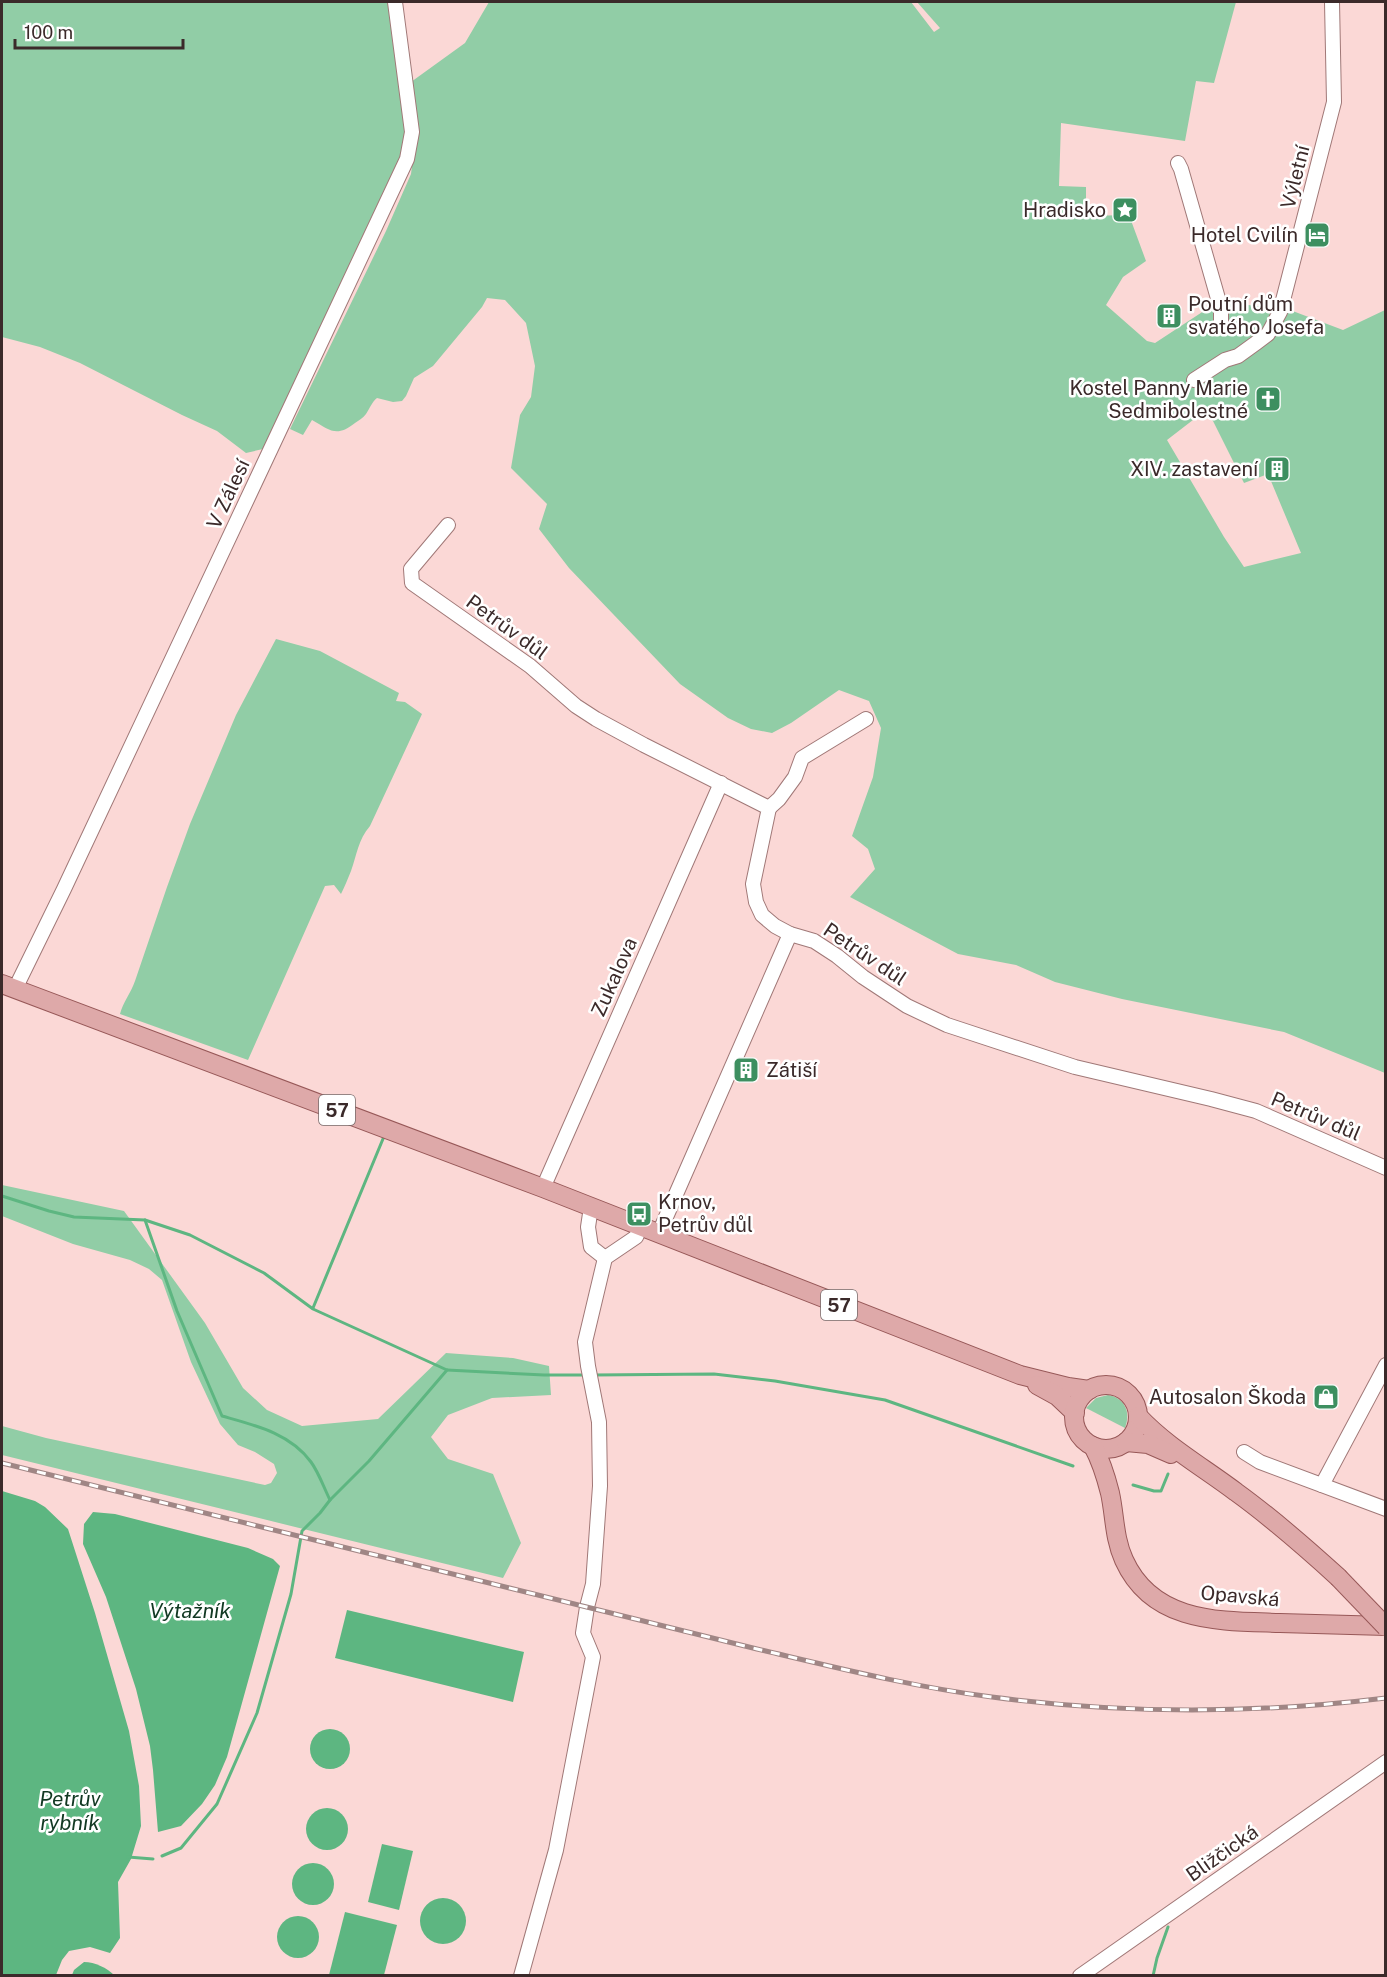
<svg xmlns="http://www.w3.org/2000/svg" width="1387" height="1977" viewBox="0 0 1387 1977" font-family="'Public Sans',sans-serif">
<rect width="100%" height="100%" fill="#fbd8d6"/>
<g fill="#91cda6" fill-rule="evenodd">
<path d="M2 2H389L392 38 406 124 404 148 263 449 246 453 217 431 182 415 80 363 40 347 2 337Z"/>
<path d="M489 2H911L934 32 940 28 917 2H1236L1214 83 1196 81 1185 141 1061 123 1059 186 1086 187V216L1129 215 1146 261 1123 277 1106 305 1147 341 1155 343 1216 303 1223 302 1290 310 1343 330 1385 310V1073L1284 1032 1122 999 1055 982 1016 965 958 954 850 897 875 869 868 849 852 836 873 777 881 728 869 701 839 690 791 723 772 733 751 729 728 718 680 684 569 568 539 529 547 504 511 468 520 415 531 397 535 366 526 323 505 300 487 298 482 307 433 366 414 378 406 396 402 401 393 402 377 398C372 402 370 408 366 414 363 418 359 420 355 423 336 438 330 430 312 420L303 435 290 429 386 231 411 174 417 126 411 82 465 43ZM1202 413 1213 421 1244 483 1268 474 1301 553 1244 567 1224 537 1167 440Z"/>
<path d="M276 639 320 651 399 693 396 701 405 702 422 714 370 826C358 840 357 854 351 871 348 878 345 886 341 894L334 885 325 886 248 1060 120 1014C123 1002 131 993 135 981L167 887 190 824 236 715Z"/>
<path d="M2 1185 124 1211 205 1323 243 1388 267 1410 302 1426 378 1419 446 1353 513 1358 549 1366 551 1395 492 1398 448 1415 431 1437 448 1459 493 1474 521 1543 503 1578 2 1455V1426L46 1438 265 1485 271 1483 277 1473 274 1464 255 1452 238 1445 220 1424 191 1362 162 1280 149 1269 130 1260 73 1244 2 1216Z"/>
<path d="M1108 1395C1125 1398 1131 1412 1125 1428L1086 1408 1096 1398Z"/>
</g>
<g fill="#5db681">
<path d="M2 1491 35 1501 45 1507 68 1529 95 1613 129 1731 139 1786 141 1826 131 1859 118 1882 120 1938 110 1953 90 1947 69 1951 62 1960 56 1975H2Z"/>
<path d="M93 1512 115 1514 248 1548 273 1559 280 1566 227 1757 215 1785 202 1804 181 1826 158 1832 153 1770 150 1746 136 1689 106 1597 83 1544 84 1524Z"/>
<path d="M347 1610 524 1652 513 1702 335 1658Z"/>
<circle cx="330" cy="1749" r="20"/>
<circle cx="327" cy="1829" r="21"/>
<path d="M382 1844 413 1851 399 1910 368 1902Z"/>
<circle cx="313" cy="1884" r="21"/>
<circle cx="443" cy="1921" r="23"/>
<path d="M345 1912 397 1925 384 1975H329Z"/>
<circle cx="298" cy="1937" r="21"/>
<path d="M84 1962C95 1962 107 1968 114 1975H72L74 1970Z"/>
</g>
<g fill="none" stroke-linecap="round" stroke-linejoin="round">
<g stroke="#5db681" stroke-width="3">
<path d="M2 1196 49 1211 74 1217 145 1220 190 1235 264 1273 313 1309 447 1370 544 1375H584"/>
<path d="M145 1220 177 1311 222 1416C254 1425 290 1433 311 1462 319 1473 324 1488 330 1500"/>
<path d="M313 1308 385 1134"/>
<path d="M593 1375 714 1374 775 1381 885 1400 1073 1466"/>
<path d="M1133 1485 1154 1491H1161L1168 1474"/>
<path d="M162 1856 181 1848 217 1804 257 1713 291 1594 302 1531 320 1513 330 1500 369 1461 447 1370"/>
<path d="M128 1857 153 1859"/>
<path d="M1153 1976 1157 1958 1168 1927"/>
</g>
<g stroke="#a07877" stroke-width="16">
<g id="minor">
<path d="M1178 163 1181 169 1221 309V323"/>
<path d="M1194 380 1225 360 1238 356 1256 343 1268 334 1280 312 1334 102 1332 2"/>
<path d="M448 525 411 569 412 583 530 666 576 706 596 719 644 745 769 808 753 884 756 902 762 915 775 926 790 934 814 941 837 956 863 977 907 1006 947 1025 1075 1067 1211 1099 1256 1111 1386 1168"/>
<path d="M769 808 779 799 795 777 802 758 866 719"/>
<path d="M15 989 64 889 407 159 412 132 395 2"/>
<path d="M543 1188 721 783"/>
<path d="M591 1207 588 1227 591 1247 605 1258"/>
<path d="M659 1233 790 934"/>
<path d="M1244 1452 1260 1462 1386 1509"/>
<path d="M1322 1485 1386 1365"/>
<path d="M521 1976 556 1850 593 1657 583 1633 587 1607 593 1584 600 1486 599 1422 588 1366 585 1342 605 1258 636 1237 641 1226"/>
<path d="M1080 1976 1386 1762"/>
</g>
</g>
<g stroke="#975858" stroke-width="20">
<g id="major">
<path d="M2 984 543 1188 1020 1375 1068 1387 1089 1390"/>
<path d="M1037 1385 1057 1396 1075 1413"/>
<circle cx="1106" cy="1417" r="32"/>
<path d="M1138 1416C1167 1447 1203 1467 1236 1492 1272 1518 1305 1547 1338 1577"/>
<path d="M1126 1442 1148 1444 1171 1454"/>
<path d="M1093 1446C1101 1461 1106 1477 1110 1493 1115 1516 1114 1538 1124 1560 1153 1624 1221 1621 1280 1623 1315 1624 1350 1625 1386 1626"/>
</g>
</g>
<use href="#minor" stroke="#fff" stroke-width="14"/>
<use href="#major" stroke="#dea9a9" stroke-width="18"/>
<g stroke="#a08685" stroke-width="5">
<path id="rail" d="M2 1463 757 1649C834 1667 913 1687 992 1697 1123 1714 1255 1714 1386 1698"/>
</g>
<use href="#rail" stroke="#fff" stroke-width="3" stroke-dasharray="9" stroke-linecap="butt"/>
<g stroke="#975858" stroke-width="20" stroke-linecap="butt">
<path id="major-bridge" d="M1338 1577 1386 1627"/>
</g>
<use href="#major-bridge" stroke="#dea9a9" stroke-width="18"/>
</g>
<defs>
<g id="sight-square" transform="scale(1.35)"><rect x="-9" y="-9" width="18" height="18" rx="4" fill="#3d8f60" stroke="#fff"/><path d="M0-6L1.8-2.2L6-1.7L2.9 1.2L3.7 5.4L0 3.3L-3.7 5.4L-2.9 1.2L-6-1.7L-1.8-2.2Z" fill="#fff"/></g>
<g id="hotel-square" transform="scale(1.35)"><rect x="-9" y="-9" width="18" height="18" rx="4" fill="#3d8f60" stroke="#fff"/><path d="M-6-4.5h1.5V1H6V5H4.5V3h-9V5H-6ZM-4 0a1.8 1.8 0 1 1 3.6 0ZM.5 0V-2.5h3Q6-2.5 6 0Z" fill="#fff"/></g>
<g id="building-square" transform="scale(1.35)"><rect x="-9" y="-9" width="18" height="18" rx="4" fill="#3d8f60" stroke="#fff"/><path d="M-4-6H4V6H1V3H-1V6H-4ZM-2.5-4.3h1.7v1.8h-1.7ZM.8-4.3h1.7v1.8H.8ZM-2.5-1h1.7V.8h-1.7ZM.8-1h1.7V.8H.8Z" fill="#fff"/></g>
<g id="church-square" transform="scale(1.35)"><rect x="-9" y="-9" width="18" height="18" rx="4" fill="#3d8f60" stroke="#fff"/><path d="M-1.2-6h2.4v3.5h3.3v2.4h-3.3V6h-2.4V-.1h-3.3v-2.4h3.3Z" fill="#fff"/></g>
<g id="bus-square" transform="scale(1.35)"><rect x="-9" y="-9" width="18" height="18" rx="4" fill="#3d8f60" stroke="#fff"/><path d="M-5-6H5V4H4V6H2V4H-2V6H-4V4H-5ZM-3.5-4V0h7V-4ZM-3.5 1.2v1.5H-2V1.2ZM2 1.2v1.5H3.5V1.2Z" fill="#fff"/></g>
<g id="shop-square" transform="scale(1.35)"><rect x="-9" y="-9" width="18" height="18" rx="4" fill="#3d8f60" stroke="#fff"/><path d="M-5-2.5h2.3a2.7 3.5 0 0 1 5.4 0H5L5.5 6h-11ZM-1.5-2.5h3a1.5 2.3 0 0 0-3 0Z" fill="#fff"/></g>
</defs>
<g fill-rule="evenodd">
<use href="#sight-square" x="1125" y="210"/>
<use href="#hotel-square" x="1317" y="235"/>
<use href="#building-square" x="1169" y="316"/>
<use href="#church-square" x="1268" y="399"/>
<use href="#building-square" x="1277" y="469"/>
<use href="#building-square" x="746" y="1070"/>
<use href="#bus-square" x="639" y="1214"/>
<use href="#shop-square" x="1326" y="1397"/>
</g>
<g text-anchor="middle" dominant-baseline="central" stroke-width="5" stroke-linejoin="round" paint-order="stroke">
<g fill="#fff" stroke="#766a6a" stroke-width="1.5">
<rect x="319" y="1095" width="36" height="30" rx="4.5"/>
<rect x="821" y="1290" width="36" height="30" rx="4.5"/>
</g>
<g font-size="18" font-weight="bold" fill="#3b2a2a">
<text x="337" y="1110">57</text>
<text x="839" y="1305">57</text>
</g>
<g font-size="20" fill="#3b2a2a" stroke="#fff">
<text transform="translate(1295 177) rotate(-76)">Výletní</text>
<text transform="translate(228 494) rotate(-65)">V Zálesí</text>
<text transform="translate(507 627) rotate(36)">Petrův důl</text>
<text transform="translate(865 954) rotate(34)">Petrův důl</text>
<text transform="translate(614 977) rotate(-66)">Zukalova</text>
<text transform="translate(1316 1116) rotate(23)">Petrův důl</text>
<text transform="translate(1240 1596) rotate(5)">Opavská</text>
<text transform="translate(1222 1853) rotate(-35)">Bližčická</text>
</g>
<g font-size="20" fill="#3b2a2a" stroke="#fff" text-anchor="end">
<text x="1106" y="210">Hradisko</text>
<text x="1298" y="235">Hotel Cvilín</text>
<text x="1188" y="304" text-anchor="start">Poutní dům<tspan x="1188" dy="23">svatého Josefa</tspan></text>
<text x="1248" y="388">Kostel Panny Marie<tspan x="1248" dy="23">Sedmibolestné</tspan></text>
<text x="1258" y="469">XIV. zastavení</text>
<text x="766" y="1070" text-anchor="start">Zátiší</text>
<text x="658" y="1202" text-anchor="start">Krnov,<tspan x="658" dy="23">Petrův důl</tspan></text>
<text x="1306" y="1397">Autosalon Škoda</text>
</g>
<g font-size="21" font-style="italic" fill="#123923" stroke="#fff">
<text x="190" y="1610">Výtažník</text>
<text x="70" y="1798">Petrův<tspan x="70" dy="24">rybník</tspan></text>
</g>
</g>
<rect width="1387" height="1977" fill="none" stroke="#3b2a2a" stroke-width="6"/>
<path d="M15 39v9h168v-9" fill="none" stroke="#3b2a2a" stroke-width="3"/>
<text x="24" y="39" font-size="18" fill="#3b2a2a" stroke="#ffffff" stroke-width="4.5" paint-order="stroke">100 m</text>
</svg>
